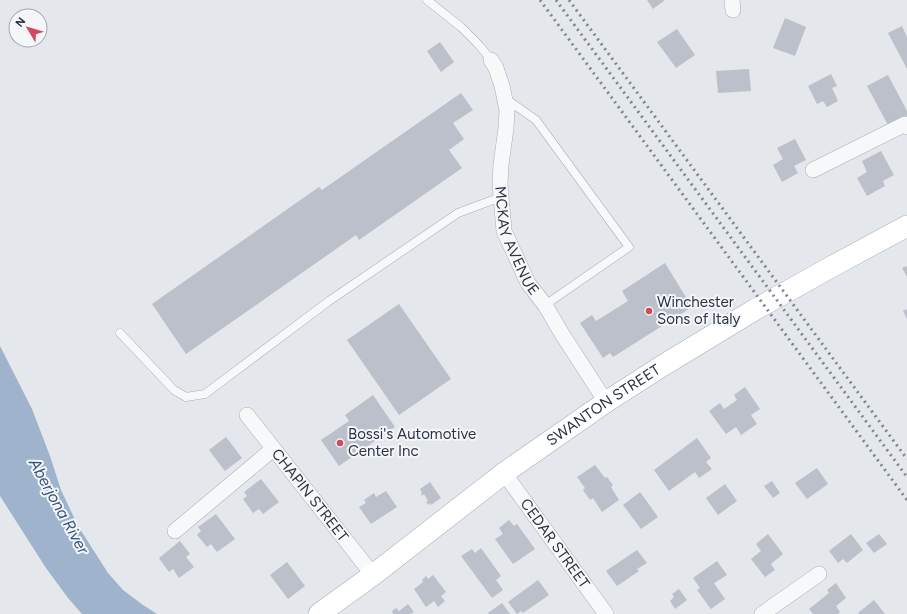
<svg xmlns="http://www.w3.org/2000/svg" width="907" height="614" viewBox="0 0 907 614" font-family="Figtree,sans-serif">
<rect width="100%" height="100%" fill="#e4e7ec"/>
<path fill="#9fb4cc" d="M0 346 32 409 50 456 61 490 78 526 108 573 123 590 143 605 157 614H82L68 598 46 568 0 496Z"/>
<g fill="#bbc0ca">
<path d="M647 0H665L653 9Z"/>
<path d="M785 18 806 27 795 56 773 48Z"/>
<path d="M902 26 907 37V69L888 33Z"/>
<path d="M677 29 695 55 676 68 657 42Z"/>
<path d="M440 42 454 62 441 72 427 51Z"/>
<path d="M749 69 751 91 718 93 716 71Z"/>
<path d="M831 74 837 86 832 88 838 101 827 107 823 101 817 104 808 86Z"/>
<path d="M888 75 907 111V118L889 127 867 86Z"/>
<path d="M461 93 473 110 453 123 464 139 449 150 462 168 359 240 356 235 186 354 152 304 319 187 322 190Z"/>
<path d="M795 139 806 160 794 166 798 173 782 182 773 165 783 159 777 148Z"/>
<path d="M881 151 894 175 883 181 885 186 867 196 857 178 867 172 862 161Z"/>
<path d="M665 263 692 307 613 357 610 353 603 358 580 323 592 315 596 321 628 301 622 291Z"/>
<path d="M907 266V277L902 268Z"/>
<path d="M399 304 451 379 399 415 347 340Z"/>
<path d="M907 309V319L903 311Z"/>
<path d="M745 387 760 409 751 415 757 424 741 435 736 427 726 434 709 411 720 403 724 409 737 400 734 395Z"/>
<path d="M373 395 395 427 339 466 321 440 349 421 345 415Z"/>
<path d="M226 437 242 458 225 471 209 450Z"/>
<path d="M697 438 711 458 706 462 712 469 699 478 695 472 669 491 654 470Z"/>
<path d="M595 465 605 478 607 477 613 485 611 487 619 500 602 512 593 498 590 500 583 490 585 488 577 477Z"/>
<path d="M817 468 828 484 807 499 795 483Z"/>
<path d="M261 479 279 502 263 514 259 509 253 513 243 499 247 496 244 492Z"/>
<path d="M772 481 780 493 773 498 764 486Z"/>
<path d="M430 482 441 498 431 505 430 503 428 505 426 502 428 501 424 494 422 496 421 494 422 493 420 489Z"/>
<path d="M725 484 737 501 718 515 706 498Z"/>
<path d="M386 491 397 507 371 524 359 507 366 503 364 500 374 493 376 497Z"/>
<path d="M640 492 658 517 641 529 623 505Z"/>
<path d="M216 514 235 539 217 552 211 544 207 547 197 535 201 531 198 527Z"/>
<path d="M509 520 514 526 517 524 535 549 513 564 495 539 503 534 499 528Z"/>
<path d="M768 534 783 554 771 564 775 570 765 577 751 559 761 551 756 544Z"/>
<path d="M851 534 863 550 847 563 843 559 838 563 829 551Z"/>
<path d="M879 534 887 544 874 553 866 543Z"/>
<path d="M180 541 190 554 186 557 194 567 179 578 173 569 169 572 159 558Z"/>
<path d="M481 548 501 576 496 580 503 590 492 598 461 556 472 549 475 553Z"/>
<path d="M637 550 647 563 637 569 639 571 617 586 606 571Z"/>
<path d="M717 561 727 575 714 583 725 599 711 609 697 590 700 588 693 578Z"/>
<path d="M287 562 305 586 288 599 270 575Z"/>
<path d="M433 575 446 592 441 596 445 601 438 607 434 601 426 607 414 589 423 582 422 580 426 576 428 579Z"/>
<path d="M538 580 549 595 523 613 521 611 517 614 508 602Z"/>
<path d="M836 583 846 598 836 606 840 612 838 614H813L809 609 829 593 827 590Z"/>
<path d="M679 589 687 600 675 609 670 601 674 597 672 594Z"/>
<path d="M874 600 885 614H859L858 613Z"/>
<path d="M502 603 510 614H489L488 613Z"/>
<path d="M408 604 414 612 410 614H393L392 611 396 608 399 611Z"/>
</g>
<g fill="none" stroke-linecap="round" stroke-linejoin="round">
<g stroke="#a9aeb7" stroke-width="9">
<g id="lane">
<path d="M427 0 461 27 479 45 491 60"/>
<path d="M506 99 536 120 629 247 545 305"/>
<path d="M120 333 174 390 186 397 205 394 329 301 458 213 501 197"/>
</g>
</g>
<g stroke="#a9aeb7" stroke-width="16">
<g id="street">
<path d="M732 0 733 10"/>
<path id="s1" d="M491 60 496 68 502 86 507 110 506 128 501 165 500 184 504 231 528 283 545 305 562 334 606 402"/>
<path d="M813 170 905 124 907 127"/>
<path id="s2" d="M247 415 373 575"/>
<path id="s3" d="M504 473 606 614"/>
<path d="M175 531 273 449"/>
<path d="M762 614 819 574"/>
</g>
</g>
<g stroke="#a9aeb7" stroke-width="22">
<g id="secondary">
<path id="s4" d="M319 614 373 575 504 473 606 402 662 366 756 309 831 267 907 226"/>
</g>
</g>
<use href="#lane" stroke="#f7f8fa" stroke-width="8"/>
<use href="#street" stroke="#f7f8fa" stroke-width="15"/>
<use href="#secondary" stroke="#fff" stroke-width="21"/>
<g stroke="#7d8696" stroke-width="3" stroke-dasharray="2 4" stroke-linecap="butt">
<path d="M540 0 907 500"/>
<path d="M556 0 907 477"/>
<path d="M569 0 907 459"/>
</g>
</g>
<g fill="#d1495b" stroke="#f4f6f9" stroke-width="1.5">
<circle cx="649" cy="311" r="4"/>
<circle cx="340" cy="443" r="4"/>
</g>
<g text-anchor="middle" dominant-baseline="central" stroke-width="4" stroke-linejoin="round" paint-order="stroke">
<g font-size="15" fill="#2b3445" stroke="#f4f6f9">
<text stroke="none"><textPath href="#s1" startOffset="187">MCKAY AVENUE</textPath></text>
<text stroke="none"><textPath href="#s4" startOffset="353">SWANTON STREET</textPath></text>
<text stroke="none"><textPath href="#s2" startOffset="102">CHAPIN STREET</textPath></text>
<text stroke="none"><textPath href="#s3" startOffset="87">CEDAR STREET</textPath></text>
</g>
<g font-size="15" fill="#2b3445" stroke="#f4f6f9" text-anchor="start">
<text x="657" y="302">Winchester<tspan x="657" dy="17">Sons of Italy</tspan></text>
<text x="348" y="434">Bossi's Automotive<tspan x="348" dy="17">Center Inc</tspan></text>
</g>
<g font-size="16" font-style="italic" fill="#34527a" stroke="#f4f6f9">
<text transform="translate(59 506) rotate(61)">Aberjona River</text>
</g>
</g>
<g transform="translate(28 28) rotate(308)"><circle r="19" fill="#f4f6f9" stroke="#a4a8b1"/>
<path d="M0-3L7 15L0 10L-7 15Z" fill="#d1495b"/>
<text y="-6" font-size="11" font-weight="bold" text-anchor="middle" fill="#2b3445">N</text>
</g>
</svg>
